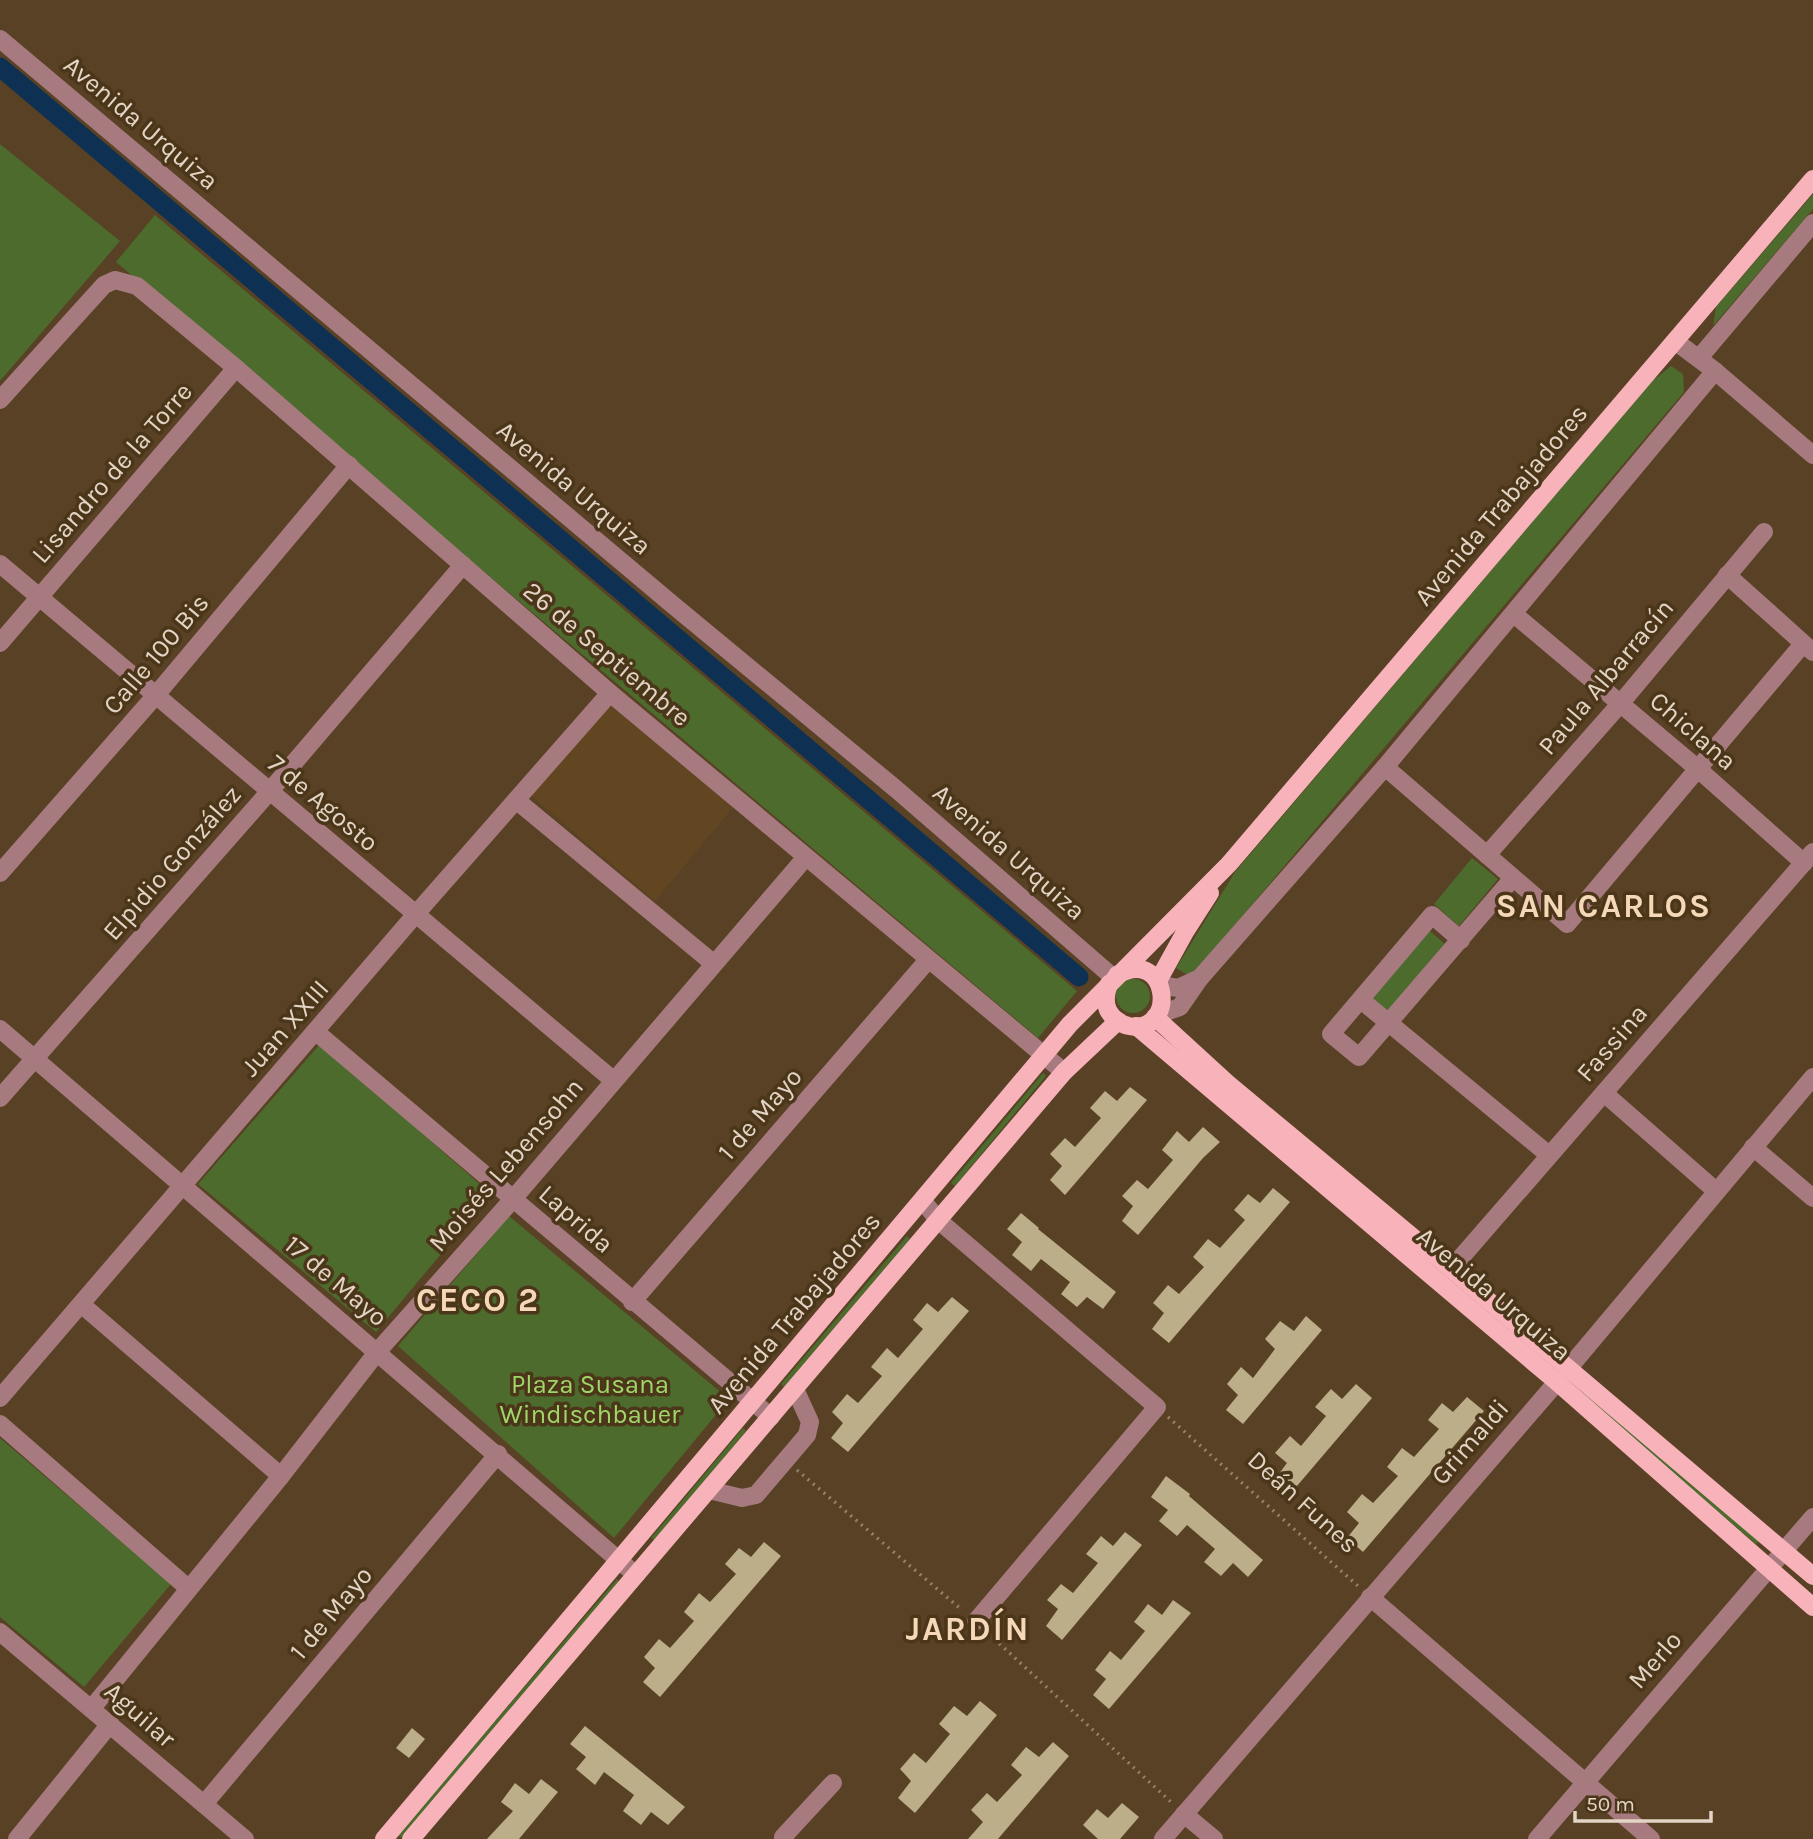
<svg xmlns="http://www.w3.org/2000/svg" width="1813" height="1839" viewBox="0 0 1813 1839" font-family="Karla,sans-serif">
<rect width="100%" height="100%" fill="#584124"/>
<path fill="#624622" d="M610 699 735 805 655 901 529 794Z"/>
<g fill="#4c6b2d">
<path d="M0 144 120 241 0 381Z"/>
<path d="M1813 194V209L1713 326 1716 307Z"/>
<path d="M155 215 1077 991 1038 1038 116 262Z"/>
<path d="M1671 366 1683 374 1684 392 1191 977 1176 968 1235 872 1651 382Z"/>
<path d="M1472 858 1498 879 1459 926 1434 904Z"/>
<path d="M1430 931 1446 945 1388 1012 1372 998Z"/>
<circle cx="1133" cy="996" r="17"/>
<path d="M320 1044 491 1194 376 1332 198 1184Z"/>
<path d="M1043 1073 1046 1076 955 1186 951 1183Z"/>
<path d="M509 1216 729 1399 614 1538 398 1346Z"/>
<path d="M907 1236 910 1239 784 1387 781 1384Z"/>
<path d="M1589 1394 1760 1540 1756 1544 1585 1398Z"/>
<path d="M743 1428 746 1431 655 1540 651 1538Z"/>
<path d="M0 1438 171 1584 84 1687 0 1617Z"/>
<path d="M617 1579 620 1582 401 1838 398 1835Z"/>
</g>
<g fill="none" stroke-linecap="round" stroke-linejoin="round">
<path stroke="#0e3153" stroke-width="19" d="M0 67 1079 977"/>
</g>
<g fill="#bbae88">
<path d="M1130 1087 1147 1100 1065 1195 1050 1180 1062 1166 1050 1154 1065 1138 1075 1147 1101 1118 1090 1108 1105 1091 1117 1101Z"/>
<path d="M1203 1127 1220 1142 1203 1158 1138 1235 1122 1221 1133 1206 1122 1196 1137 1180 1148 1189 1173 1160 1162 1150 1177 1131 1189 1142Z"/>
<path d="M1273 1188 1290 1202 1169 1343 1152 1329 1164 1313 1153 1303 1168 1285 1179 1294 1204 1267 1193 1257 1208 1239 1220 1248 1245 1220 1234 1210 1248 1194 1260 1203Z"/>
<path d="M1021 1213 1039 1228 1038 1229 1116 1292 1103 1309 1087 1297 1077 1307 1061 1294 1070 1282 1041 1259 1031 1271 1012 1255 1022 1242 1007 1229Z"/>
<path d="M952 1297 969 1311 848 1452 831 1438 843 1423 832 1412 847 1394 858 1403 882 1376 871 1367 887 1348 898 1358 923 1329 913 1320 927 1303 938 1312Z"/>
<path d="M1306 1316 1322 1330 1243 1424 1226 1410 1238 1395 1227 1384 1241 1367 1253 1378 1275 1349 1265 1339 1280 1321 1294 1331Z"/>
<path d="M1356 1384 1372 1398 1291 1493 1275 1479 1287 1463 1275 1453 1290 1436 1301 1446 1326 1416 1315 1407 1331 1389 1342 1399Z"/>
<path d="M1467 1397 1484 1411 1363 1552 1347 1538 1359 1523 1347 1512 1362 1494 1373 1503 1398 1476 1387 1467 1402 1448 1414 1457 1439 1429 1428 1420 1442 1403 1453 1412Z"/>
<path d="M1166 1476 1190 1494 1189 1496 1263 1560 1248 1577 1233 1563 1221 1576 1204 1562 1215 1549 1187 1525 1177 1536 1159 1521 1168 1510 1151 1497Z"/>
<path d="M1125 1532 1142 1545 1062 1640 1046 1626 1058 1609 1047 1600 1061 1584 1073 1593 1098 1563 1086 1554 1101 1536 1113 1546Z"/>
<path d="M764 1542 781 1556 660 1697 643 1682 655 1668 644 1657 659 1639 670 1648 694 1621 684 1612 699 1593 710 1602 736 1574 725 1564 739 1548 751 1557Z"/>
<path d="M1173 1600 1191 1613 1109 1709 1093 1695 1106 1679 1095 1670 1110 1651 1121 1660 1145 1631 1134 1622 1148 1604 1162 1615Z"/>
<path d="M980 1701 997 1715 915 1813 898 1798 911 1781 900 1769 914 1753 926 1763 950 1734 939 1724 954 1706 967 1716Z"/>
<path d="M585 1726 685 1807 668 1825 651 1812 641 1825 623 1811 634 1795 604 1772 595 1785 576 1769 586 1757 570 1744Z"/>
<path d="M412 1728 425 1739 409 1758 396 1748Z"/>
<path d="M1053 1742 1069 1756 998 1839H968L983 1822 971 1810 987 1793 997 1802 1022 1775 1011 1765 1026 1747 1039 1757Z"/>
<path d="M541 1779 558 1792 519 1839H487L513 1811 501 1802 515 1783 529 1794Z"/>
<path d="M1122 1803 1139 1817 1120 1839H1098L1083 1825 1097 1809 1108 1818Z"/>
</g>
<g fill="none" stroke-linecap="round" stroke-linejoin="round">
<g stroke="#95826b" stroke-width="3.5" stroke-dasharray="2 5" stroke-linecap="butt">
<path d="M1168 1417 1358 1586"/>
<path d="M797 1470 962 1610"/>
<path d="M989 1634 1171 1802"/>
</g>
<g stroke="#a67a7f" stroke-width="18">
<path d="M0 39 673 605 896 789 1114 978"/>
<path d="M1675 341 1715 371 1813 455"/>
<path d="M1699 358 1813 223"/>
<path d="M0 400 104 285 115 280 137 286 236 368 610 693 1064 1072"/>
<path d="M0 564 613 1080"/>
<path d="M1727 575 1813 652"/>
<path d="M1514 614 1698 769 1804 863"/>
<path d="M0 643 236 368"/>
<path d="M1385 767 1567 924 1803 644"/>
<path d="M516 800 713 963"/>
<path d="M1487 855 1620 704 1764 532"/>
<path d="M0 873 156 695 349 465"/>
<path d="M1461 940 1432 915 1331 1034 1359 1057 1513 878"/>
<path d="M1160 985 1178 988 1200 978"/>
<path d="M1361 1000 1549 1155"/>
<path d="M1157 1015 1180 1007 1200 978 1385 767 1715 371"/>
<path d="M0 1029 636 1575"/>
<path d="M316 1032 771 1417"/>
<path d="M1604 1093 1716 1191"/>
<path d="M0 1098 269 792 463 565"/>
<path d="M1753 1147 1813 1198"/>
<path d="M923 1201 938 1220 1157 1407 976 1621"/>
<path d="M1451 1269 1813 852"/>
<path d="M632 1302 928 960"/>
<path d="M81 1304 281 1476"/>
<path d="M0 1398 415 915 610 693"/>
<path d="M0 1424 188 1588"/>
<path d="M709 1490 742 1498 756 1495 807 1435 810 1422 795 1389"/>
<path d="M1370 1597 1651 1839"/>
<path d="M0 1632 245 1839"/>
<path d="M92 1708 281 1476 378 1351 513 1199 806 857"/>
<path d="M204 1804 498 1454"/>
<path d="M1184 1814 1214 1839"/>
<path d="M17 1839 110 1724"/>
<path d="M785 1839 783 1837 833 1783"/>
<path d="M1163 1839 1557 1382 1813 1077"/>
<path d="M1537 1839 1813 1517"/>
</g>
<g stroke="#f8b2ba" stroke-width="18">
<path d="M1158 981 1185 932 1210 893"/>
<path d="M1109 984C1106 992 1104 1001 1108 1010 1112 1018 1120 1024 1129 1026 1178 1035 1170 946 1117 975"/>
<path d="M1155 1017 1227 1083 1451 1269 1813 1576"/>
<path d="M1136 1026 1557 1382 1813 1607"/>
<path d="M384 1839 1070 1024 1229 864 1813 179"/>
<path d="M411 1839 1064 1072 1118 1021"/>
</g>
</g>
<g text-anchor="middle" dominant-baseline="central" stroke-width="7" stroke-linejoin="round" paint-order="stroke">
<g font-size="26" fill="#e3d5c5" stroke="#4c3619">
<text transform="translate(141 123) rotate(40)">Avenida Urquiza</text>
<text transform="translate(112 473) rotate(-49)">Lisandro de la Torre</text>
<text transform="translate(574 488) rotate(40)">Avenida Urquiza</text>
<text transform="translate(1501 505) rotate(-50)">Avenida Trabajadores</text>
<text transform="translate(156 654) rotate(-50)">Calle 100 Bis</text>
<text transform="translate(607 654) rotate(40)">26 de Septiembre</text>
<text transform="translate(1606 677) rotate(-50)">Paula Albarracín</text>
<text transform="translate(1693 731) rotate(41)">Chiclana</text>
<text transform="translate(323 803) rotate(40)">7 de Agosto</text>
<text transform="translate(1009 852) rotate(41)">Avenida Urquiza</text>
<text transform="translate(172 863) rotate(-49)">Elpidio González</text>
<text transform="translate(285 1028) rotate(-49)">Juan XXIII</text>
<text transform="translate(1612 1043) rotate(-49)">Fassina</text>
<text transform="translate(760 1114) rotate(-49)">1 de Mayo</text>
<text transform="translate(506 1165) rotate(-49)">Moisés Lebensohn</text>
<text transform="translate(576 1219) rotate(41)">Laprida</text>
<text transform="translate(336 1281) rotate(40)">17 de Mayo</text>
<text transform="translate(1494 1294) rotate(40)">Avenida Urquiza</text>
<text transform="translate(794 1313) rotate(-50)">Avenida Trabajadores</text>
<text transform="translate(1470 1442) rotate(-49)">Grimaldi</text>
<text transform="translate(1303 1502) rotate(42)">Deán Funes</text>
<text transform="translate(331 1613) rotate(-50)">1 de Mayo</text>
<text transform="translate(1655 1660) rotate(-49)">Merlo</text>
<text transform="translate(140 1715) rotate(41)">Aguilar</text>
</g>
<g font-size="26" fill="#9fd669" stroke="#4c3619">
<text x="590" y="1384">Plaza Susana<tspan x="590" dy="30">Windischbauer</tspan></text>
</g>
<g font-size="33" font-weight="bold" letter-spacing="2" fill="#f4d8b7" stroke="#4c3619">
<text x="1604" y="906">SAN CARLOS</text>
<text x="478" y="1300">CECO 2</text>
<text x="968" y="1629">JARDÍN</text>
</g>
</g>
<path d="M1575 1811v10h136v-10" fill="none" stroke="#e3d5c5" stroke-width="3.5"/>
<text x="1586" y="1811" font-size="21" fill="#e3d5c5" stroke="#4c3619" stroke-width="5" paint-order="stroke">50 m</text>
</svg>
